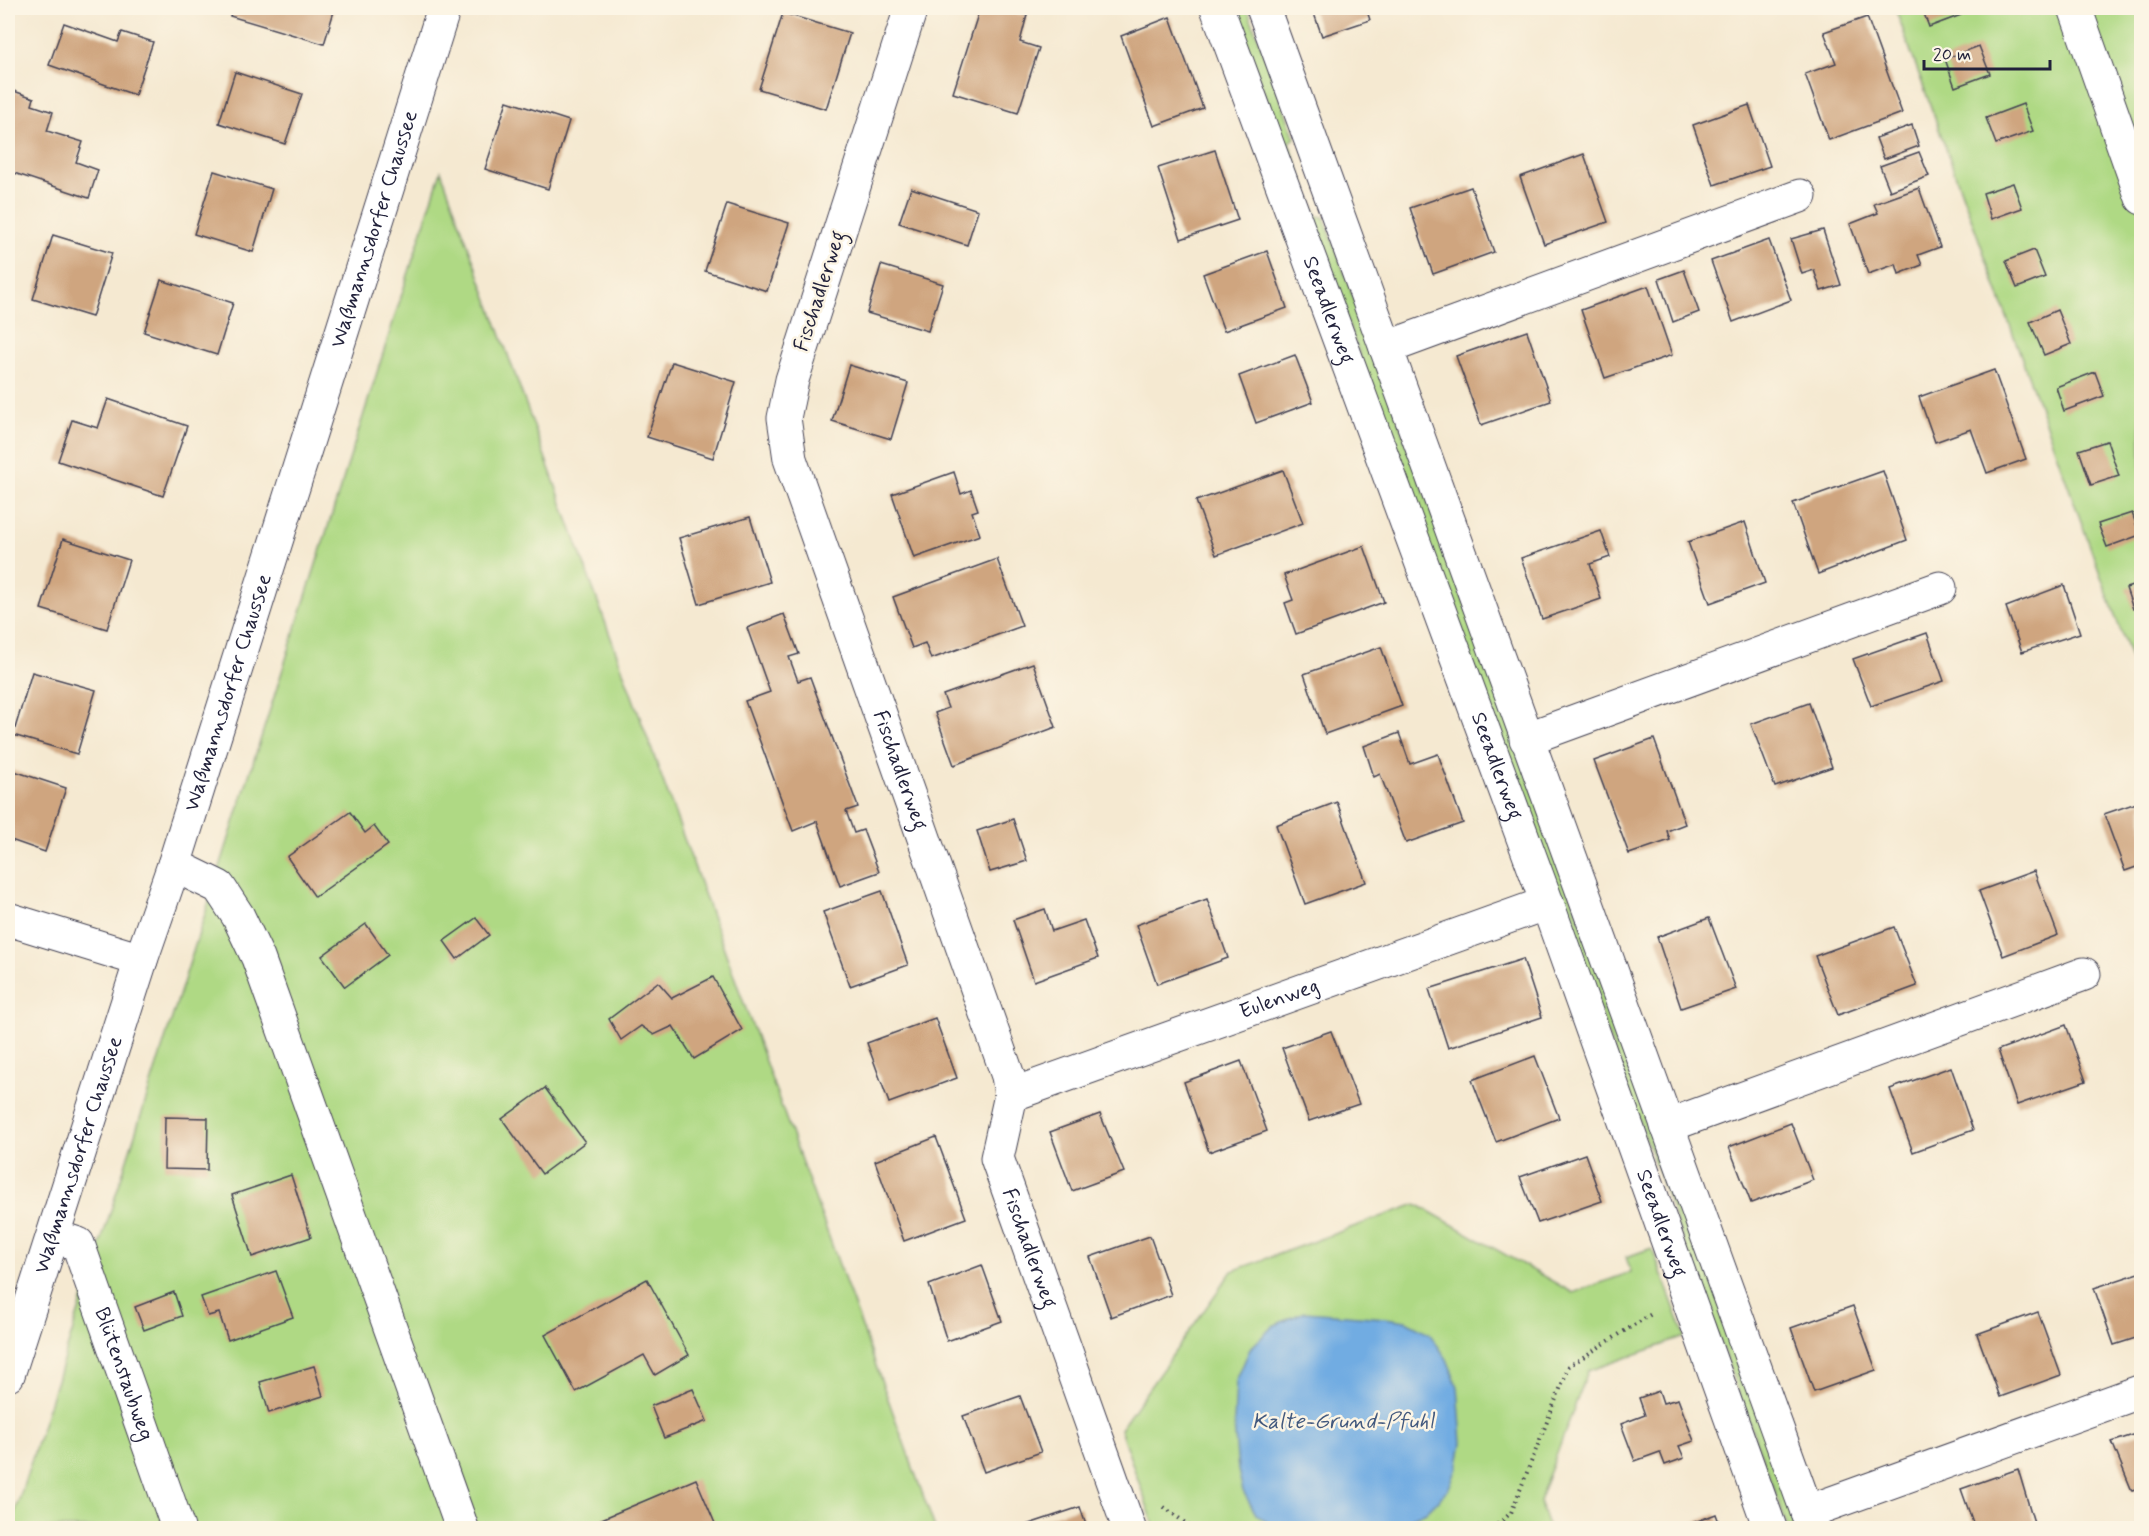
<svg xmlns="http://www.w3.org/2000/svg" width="2149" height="1536" viewBox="0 0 2149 1536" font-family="Mynerve,sans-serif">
<rect width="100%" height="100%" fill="#fcf5e5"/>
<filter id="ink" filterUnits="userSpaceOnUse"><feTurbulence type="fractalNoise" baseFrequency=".0167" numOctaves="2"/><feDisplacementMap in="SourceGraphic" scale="12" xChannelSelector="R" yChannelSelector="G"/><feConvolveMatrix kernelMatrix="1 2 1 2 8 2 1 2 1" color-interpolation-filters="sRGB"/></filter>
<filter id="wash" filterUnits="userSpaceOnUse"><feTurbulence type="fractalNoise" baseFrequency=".008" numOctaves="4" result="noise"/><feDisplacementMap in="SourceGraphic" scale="24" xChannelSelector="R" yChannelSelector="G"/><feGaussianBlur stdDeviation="1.35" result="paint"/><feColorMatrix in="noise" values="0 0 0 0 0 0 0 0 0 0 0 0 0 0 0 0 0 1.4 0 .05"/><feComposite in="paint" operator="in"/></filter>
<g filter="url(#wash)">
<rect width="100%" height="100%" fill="#f5e9d1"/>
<g fill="#afd984" stroke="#687e60" stroke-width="1.5">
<path d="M1233 8H1247L1295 138 1289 143 1317 216 1324 217 1802 1528H1788Z"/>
<path d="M1895 8H2141V687Z"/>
<path d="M441 171 935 1528H10Z"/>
<path d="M1416 1204 1573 1293 1631 1272 1626 1257 1652 1248 1685 1337 1588 1371 1539 1501 1549 1528H1155L1120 1429 1232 1271Z"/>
</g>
<path fill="#71ace2" stroke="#4a678e" stroke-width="1.5" d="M1304 1312 1385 1318 1406 1321 1429 1333 1447 1359 1458 1387 1462 1443 1457 1468 1448 1490 1426 1512 1397 1525 1374 1528H1275L1256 1514 1243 1491 1238 1470 1234 1423 1236 1381 1250 1349 1273 1326Z"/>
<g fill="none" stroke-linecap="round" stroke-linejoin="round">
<path stroke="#71ace2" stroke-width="12" d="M1397 1525 1401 1528"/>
</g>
<g id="blocks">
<g fill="#cfa57f">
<path d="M232 8H335L324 44 230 16Z"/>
<path d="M980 8 1027 15 1020 42 1039 48 1018 113 953 93Z"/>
<path d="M1312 8H1366L1370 20 1322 36Z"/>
<path d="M1922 8H1958L1961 15 1929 27Z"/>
<path d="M783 13 850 33 826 109 759 89Z"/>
<path d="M1170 17 1203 108 1154 126 1121 36Z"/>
<path d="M1867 17 1902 113 1829 140 1805 74 1836 63 1824 32Z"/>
<path d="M64 23 118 42 122 32 153 42 135 95 49 65Z"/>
<path d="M1979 46 1990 74 1955 87 1945 59Z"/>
<path d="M235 72 302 94 285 144 219 123Z"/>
<path d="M8 89 34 98 32 105 53 112 47 131 83 142 76 162 98 170 89 198 8 171Z"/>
<path d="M507 101 569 121 548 189 485 169Z"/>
<path d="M2023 104 2033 131 1996 144 1986 118Z"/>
<path d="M1749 105 1770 166 1714 185 1693 125Z"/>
<path d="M1912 125 1919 146 1884 159 1876 138Z"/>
<path d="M1215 150 1238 220 1181 239 1158 168Z"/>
<path d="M1919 152 1929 176 1890 191 1880 166Z"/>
<path d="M1584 154 1608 222 1544 244 1520 177Z"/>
<path d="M214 171 272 189 253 252 194 234Z"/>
<path d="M2013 183 2022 208 1991 219 1983 193Z"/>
<path d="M1471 187 1494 252 1433 274 1410 208Z"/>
<path d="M911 188 978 210 967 245 899 223Z"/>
<path d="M1919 188 1940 247 1918 255 1922 265 1899 274 1896 264 1868 274 1850 224 1878 213 1874 204Z"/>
<path d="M727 204 789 223 767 291 705 271Z"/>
<path d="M1823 230 1841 285 1821 291 1814 270 1802 274 1791 239Z"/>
<path d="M53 235 112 253 92 317 33 299Z"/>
<path d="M1769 240 1791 300 1733 322 1711 261Z"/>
<path d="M2034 250 2045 277 2017 288 2006 261Z"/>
<path d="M1267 251 1287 308 1224 331 1203 274Z"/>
<path d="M881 265 943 284 928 331 867 313Z"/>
<path d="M1684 270 1699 312 1673 322 1659 279Z"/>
<path d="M161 280 233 303 217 355 144 332Z"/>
<path d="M1648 286 1672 355 1605 378 1581 310Z"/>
<path d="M2057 310 2071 344 2044 355 2030 322Z"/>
<path d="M1527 331 1551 401 1481 425 1456 356Z"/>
<path d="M1295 355 1313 402 1256 423 1239 376Z"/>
<path d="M672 362 736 382 713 458 647 437Z"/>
<path d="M849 365 908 383 891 439 832 421Z"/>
<path d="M1994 370 2026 459 1987 473 1971 429 1935 442 1919 397Z"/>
<path d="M2095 372 2104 396 2064 411 2056 387Z"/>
<path d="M108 399 187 426 163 496 58 461 72 420 98 428Z"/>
<path d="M2107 441 2119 476 2091 485 2079 450Z"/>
<path d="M1283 470 1303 523 1216 555 1196 501Z"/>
<path d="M1883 471 1907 540 1818 574 1793 503Z"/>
<path d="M954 472 961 494 971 490 978 510 972 512 980 535 914 558 892 494Z"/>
<path d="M2132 513 2140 535 2107 547 2098 524Z"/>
<path d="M750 517 770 582 699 604 679 538Z"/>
<path d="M1745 522 1765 583 1710 603 1688 542Z"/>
<path d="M1601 531 1610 557 1590 564 1601 599 1542 619 1521 558Z"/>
<path d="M63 539 129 560 107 629 41 609Z"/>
<path d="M1364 546 1384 602 1296 634 1285 603 1293 600 1284 575Z"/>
<path d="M997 559 1022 626 931 659 925 643 912 648 893 597Z"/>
<path d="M2142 583V606L2133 609 2126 588Z"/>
<path d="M2064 585 2080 633 2022 652 2006 607Z"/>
<path d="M784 614 799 654 789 657 798 681 810 677 858 807 846 811 854 833 863 830 879 872 840 886 817 821 793 831 745 701 770 692 747 628Z"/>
<path d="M1927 633 1944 681 1871 706 1853 659Z"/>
<path d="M1381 647 1402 706 1325 734 1304 674Z"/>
<path d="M1033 663 1056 727 954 765 935 713 948 708 943 695Z"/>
<path d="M32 672 96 690 77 754 13 735Z"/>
<path d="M1809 703 1832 767 1775 787 1751 724Z"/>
<path d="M1399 733 1410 764 1438 754 1463 823 1406 843 1380 774 1374 777 1364 746Z"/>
<path d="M1654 739 1685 824 1667 831 1670 840 1629 854 1594 761Z"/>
<path d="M8 769 66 788 45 852 8 839Z"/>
<path d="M2142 801V865L2125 871 2104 814Z"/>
<path d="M1337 802 1366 882 1305 904 1276 825Z"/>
<path d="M350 812 365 833 374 826 388 845 315 897 287 857Z"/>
<path d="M1013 819 1027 861 990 872 977 831Z"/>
<path d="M2034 871 2058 935 2003 956 1979 891Z"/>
<path d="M882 891 908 965 850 986 823 912Z"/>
<path d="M1207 899 1228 958 1157 984 1136 925Z"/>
<path d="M1045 909 1052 931 1084 920 1098 958 1034 981 1013 920Z"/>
<path d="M476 918 489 935 457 959 444 941Z"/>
<path d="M1709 918 1736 989 1681 1008 1657 937Z"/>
<path d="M366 924 388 955 345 987 322 956Z"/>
<path d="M1894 927 1917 986 1838 1015 1815 956Z"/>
<path d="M1523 959 1542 1017 1448 1048 1429 989Z"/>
<path d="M713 977 742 1030 694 1059 673 1026 654 1035 641 1026 621 1040 609 1019 658 982 672 998Z"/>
<path d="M935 1018 957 1078 889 1103 867 1043Z"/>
<path d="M2066 1025 2086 1081 2017 1105 1998 1050Z"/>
<path d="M1331 1031 1359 1104 1309 1121 1282 1048Z"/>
<path d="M1535 1056 1559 1118 1496 1142 1472 1080Z"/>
<path d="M1241 1061 1267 1131 1209 1152 1184 1082Z"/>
<path d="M1951 1067 1973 1130 1913 1152 1890 1089Z"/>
<path d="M545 1088 585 1142 542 1174 502 1119Z"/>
<path d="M1100 1114 1124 1172 1072 1191 1050 1132Z"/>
<path d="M165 1117 208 1118 207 1170 164 1169Z"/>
<path d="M1791 1123 1813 1180 1751 1203 1729 1147Z"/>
<path d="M936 1137 966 1218 904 1241 875 1161Z"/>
<path d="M1585 1154 1602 1201 1538 1223 1520 1177Z"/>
<path d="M291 1175 311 1237 252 1257 232 1195Z"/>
<path d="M1150 1236 1171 1295 1111 1317 1090 1257Z"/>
<path d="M982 1265 1002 1321 947 1341 929 1285Z"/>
<path d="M276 1271 293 1317 228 1340 219 1313 208 1316 201 1297Z"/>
<path d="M2142 1272V1336L2114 1345 2094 1288Z"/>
<path d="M647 1279 689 1355 655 1375 644 1355 576 1392 545 1335Z"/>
<path d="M174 1292 182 1316 144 1330 135 1307Z"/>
<path d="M1853 1306 1876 1370 1814 1392 1791 1328Z"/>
<path d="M2038 1312 2061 1375 2000 1397 1977 1334Z"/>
<path d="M314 1366 323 1396 269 1413 260 1382Z"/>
<path d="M693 1389 707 1421 664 1438 651 1406Z"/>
<path d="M1659 1391 1663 1403 1678 1399 1694 1441 1679 1446 1684 1458 1665 1465 1660 1452 1635 1461 1621 1424 1645 1415 1639 1398Z"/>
<path d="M1020 1396 1041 1452 984 1472 963 1416Z"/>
<path d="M2142 1432V1488L2132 1491 2112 1442Z"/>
<path d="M2018 1469 2035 1526 2027 1528H1975L1961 1489Z"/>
<path d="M696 1479 717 1528H592L590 1524Z"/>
<path d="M1080 1507 1087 1528H1017Z"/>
<path d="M1716 1514 1721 1528H1679Z"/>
</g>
</g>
</g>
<g filter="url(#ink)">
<use href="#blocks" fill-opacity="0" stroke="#424052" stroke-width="1.5"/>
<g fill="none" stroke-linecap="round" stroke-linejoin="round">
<g stroke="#424052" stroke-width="35">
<g id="minor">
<path id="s1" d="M911 8 792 380 784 418 790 459 1008 1076 1011 1095 997 1158 1129 1528"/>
<path id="s2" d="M1217 8 1547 903 1770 1528"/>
<path d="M1263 8 1813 1528"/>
<path d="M2075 8 2142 198"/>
<path d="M1386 348 1800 196"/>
<path d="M1526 739 1940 588"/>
<path d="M174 865 219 887 238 916 258 958 462 1528"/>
<path d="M8 919 141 960"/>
<path id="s3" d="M1011 1095 1547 903"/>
<path d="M1667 1126 2084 974"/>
<path id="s4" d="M53 1236 78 1244 178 1528"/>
<path id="s5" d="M8 1375 141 960 174 865 444 8"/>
<path d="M1807 1512 2142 1391"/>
</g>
</g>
<g stroke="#424052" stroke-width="4" stroke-dasharray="1.5 4.5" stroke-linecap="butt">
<path d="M1164 1507 1192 1528"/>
<path d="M1493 1528 1511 1513 1569 1366 1653 1313"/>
</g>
<use href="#minor" stroke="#fff" stroke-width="33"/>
</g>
</g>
<g text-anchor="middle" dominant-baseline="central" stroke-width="5" stroke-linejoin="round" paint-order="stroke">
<g font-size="21" fill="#22223b" stroke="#fcf5e5">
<text stroke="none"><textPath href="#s5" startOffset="1203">Waßmannsdorfer Chaussee</textPath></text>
<text transform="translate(820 291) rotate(-72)">Fischadlerweg</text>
<text stroke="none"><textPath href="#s2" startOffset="322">Seeadlerweg</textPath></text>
<text stroke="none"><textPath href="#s5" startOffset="717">Waßmannsdorfer Chaussee</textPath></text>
<text stroke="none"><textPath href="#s2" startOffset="808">Seeadlerweg</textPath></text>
<text stroke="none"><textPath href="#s1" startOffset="801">Fischadlerweg</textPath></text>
<text stroke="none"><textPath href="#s3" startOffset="285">Eulenweg</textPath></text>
<text stroke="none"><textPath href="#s5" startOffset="231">Waßmannsdorfer Chaussee</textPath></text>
<text stroke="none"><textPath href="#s2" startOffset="1294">Seeadlerweg</textPath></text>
<text stroke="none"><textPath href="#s1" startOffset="1305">Fischadlerweg</textPath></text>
<text stroke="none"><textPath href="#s4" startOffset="164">Blütenstaubweg</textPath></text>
</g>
<g font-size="22" font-style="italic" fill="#42597e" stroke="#fcf5e5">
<text x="1343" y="1422">Kalte-Grund-Pfuhl</text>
</g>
</g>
<rect width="2149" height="1536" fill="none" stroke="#fcf5e5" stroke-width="30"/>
<path d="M1924 60v9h126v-9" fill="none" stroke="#22223b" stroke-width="3"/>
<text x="1933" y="60" font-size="18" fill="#22223b" stroke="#fcf5e5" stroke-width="4.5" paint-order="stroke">20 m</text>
</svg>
